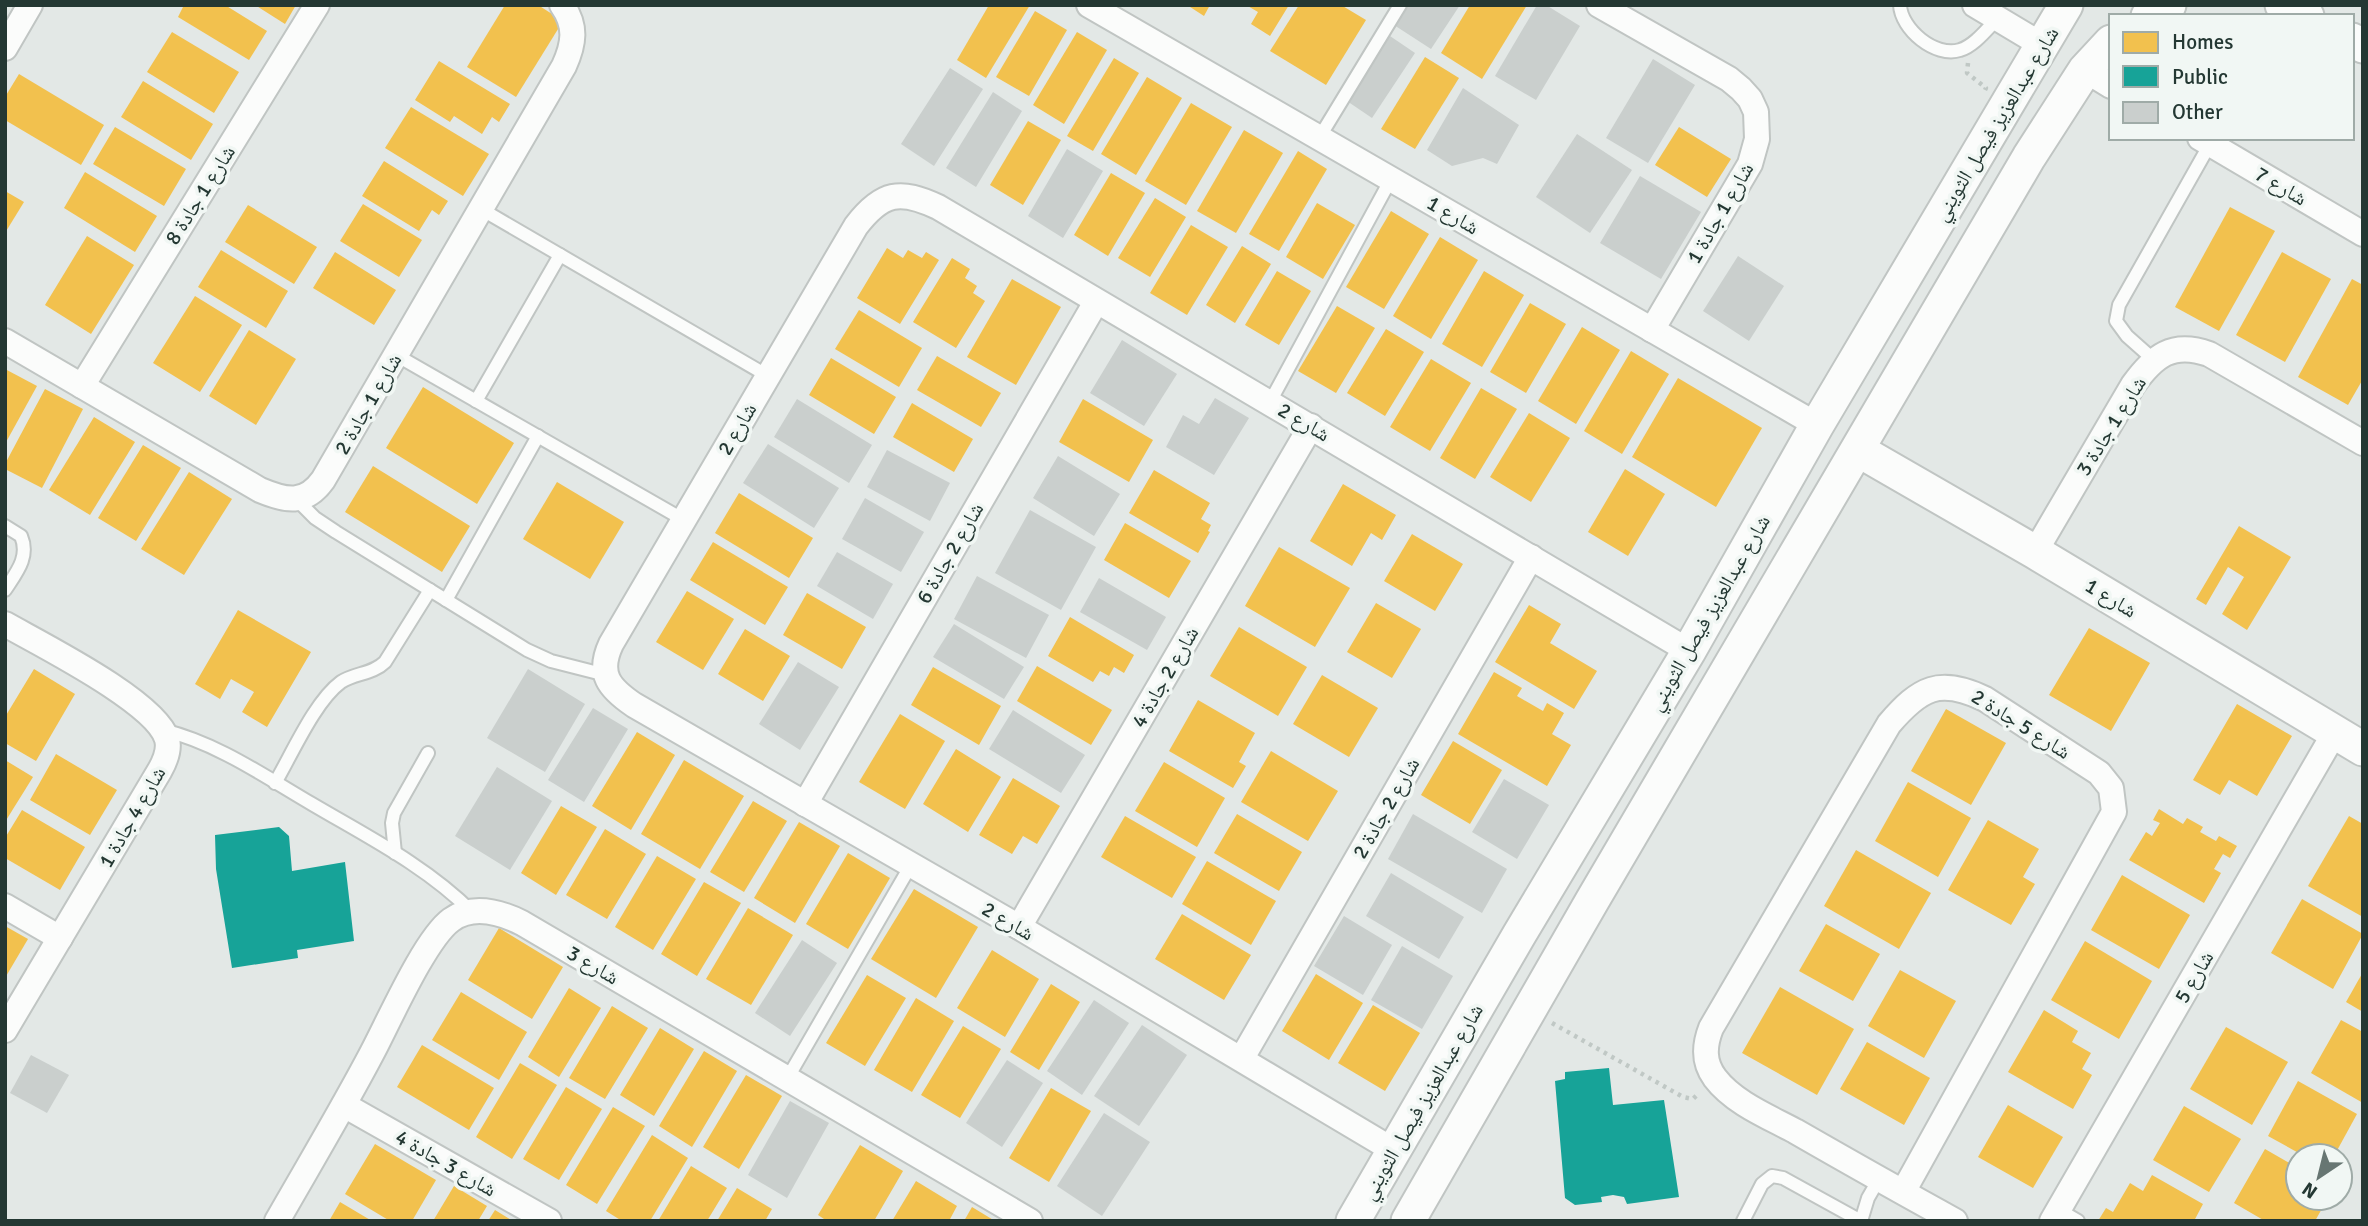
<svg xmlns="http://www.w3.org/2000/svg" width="2368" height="1226" viewBox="0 0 2368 1226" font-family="Signika,'Noto Naskh Arabic',sans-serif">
<rect width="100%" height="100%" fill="#e3e8e6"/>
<g fill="#f2c14e">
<path d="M184 5H225L267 31 249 60 178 17Z"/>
<path d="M255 5H296L285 24Z"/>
<path d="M505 5H538L563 21 516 97 467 67Z"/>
<path d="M989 5H1030L986 78 957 60Z"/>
<path d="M1187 5H1210L1204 16Z"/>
<path d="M1246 5H1289L1270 36 1251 24 1258 12Z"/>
<path d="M1299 5H1341L1366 20 1326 85 1270 51Z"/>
<path d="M1470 5H1527L1482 79 1441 53Z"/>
<path d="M1035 11 1067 30 1029 96 996 77Z"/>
<path d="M172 32 239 72 214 113 147 72Z"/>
<path d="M1077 32 1107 50 1064 124 1033 105Z"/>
<path d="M1425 57 1459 78 1415 149 1381 129Z"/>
<path d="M1114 58 1139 73 1093 151 1067 136Z"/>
<path d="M439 61 510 104 499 122 492 117 482 134 454 116 450 122 415 100Z"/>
<path d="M19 74 104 125 81 165 5 120V97Z"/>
<path d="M1147 77 1182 98 1136 175 1101 154Z"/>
<path d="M143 81 213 124 191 160 121 117Z"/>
<path d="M1191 103 1232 127 1186 205 1145 181Z"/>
<path d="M411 107 489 154 463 196 385 148Z"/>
<path d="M1028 121 1061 140 1023 205 990 185Z"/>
<path d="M115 127 186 169 164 206 93 164Z"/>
<path d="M1679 127 1731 159 1707 197 1655 165Z"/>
<path d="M1244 130 1283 153 1236 233 1197 211Z"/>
<path d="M1298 151 1327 169 1279 251 1249 234Z"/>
<path d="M384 161 448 201 439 215 432 210 419 231 362 196Z"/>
<path d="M85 172 157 216 135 252 64 208Z"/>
<path d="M1111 173 1145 193 1108 256 1074 235Z"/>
<path d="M5 191 24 202 5 233Z"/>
<path d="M1155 198 1186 217 1150 277 1118 258Z"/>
<path d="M1317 203 1355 225 1323 279 1286 257Z"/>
<path d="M363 204 422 240 399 277 340 241Z"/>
<path d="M248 205 317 247 294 284 225 242Z"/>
<path d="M2230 207 2275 231 2219 331 2175 307Z"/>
<path d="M1391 211 1429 234 1384 309 1346 287Z"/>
<path d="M1191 225 1228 247 1187 315 1150 293Z"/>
<path d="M87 236 134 265 91 334 45 305Z"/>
<path d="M1440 237 1478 260 1431 339 1393 316Z"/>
<path d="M1242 246 1271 264 1235 323 1206 305Z"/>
<path d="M887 248 903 258 908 250 922 258 926 252 939 260 900 324 857 298Z"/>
<path d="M221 250 288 291 266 328 198 287Z"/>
<path d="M335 252 396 290 374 325 313 288Z"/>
<path d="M2282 252 2331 279 2285 362 2236 335Z"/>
<path d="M952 258 970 269 965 278 977 286 973 293 985 301 956 348 913 322Z"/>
<path d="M1277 271 1311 291 1279 345 1245 325Z"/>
<path d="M1484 271 1524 295 1482 367 1442 344Z"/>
<path d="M1012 279 1061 307 1016 385 967 357Z"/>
<path d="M2352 279 2363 285V379L2348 405 2298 377Z"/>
<path d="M195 296 242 325 200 392 153 363Z"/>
<path d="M1530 303 1566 324 1526 393 1490 372Z"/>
<path d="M1337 306 1375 328 1336 393 1298 371Z"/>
<path d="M859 310 922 348 899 387 835 349Z"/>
<path d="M1582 327 1620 350 1576 424 1538 401Z"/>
<path d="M1386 329 1424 352 1385 416 1347 393Z"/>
<path d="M249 330 296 359 256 425 209 396Z"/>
<path d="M1631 351 1669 374 1622 454 1584 431Z"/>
<path d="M937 356 1001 393 981 427 917 390Z"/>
<path d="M831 358 896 397 874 434 809 395Z"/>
<path d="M1431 359 1471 383 1430 451 1390 427Z"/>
<path d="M5 369 37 386 5 444Z"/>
<path d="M1678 378 1762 428 1716 507 1632 457Z"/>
<path d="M423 387 514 443 477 504 386 448Z"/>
<path d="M1481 388 1517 409 1475 479 1440 458Z"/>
<path d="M45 389 83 409 42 488 5 469V464Z"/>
<path d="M1083 399 1153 440 1129 482 1059 442Z"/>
<path d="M912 403 973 439 954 472 893 437Z"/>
<path d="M1529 413 1570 438 1531 502 1490 477Z"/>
<path d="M94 417 135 442 90 515 49 490Z"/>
<path d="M143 445 181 468 136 541 98 518Z"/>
<path d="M373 466 470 526 442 572 345 512Z"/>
<path d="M1625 469 1665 494 1628 556 1588 532Z"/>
<path d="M1154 470 1210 503 1201 519 1211 525 1208 531 1210 532 1198 553 1129 513Z"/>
<path d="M189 472 232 499 184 575 141 549Z"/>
<path d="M557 482 624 522 590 579 523 539Z"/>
<path d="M1343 484 1396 515 1382 540 1371 533 1352 566 1310 541Z"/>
<path d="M739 493 813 538 789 578 715 533Z"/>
<path d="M1125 523 1191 561 1169 598 1104 560Z"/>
<path d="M2239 526 2291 557 2247 630 2222 614 2244 577 2228 567 2206 605 2196 599Z"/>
<path d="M1412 534 1463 564 1435 611 1384 581Z"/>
<path d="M713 542 788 587 765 625 690 580Z"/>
<path d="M1279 547 1350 588 1315 647 1245 606Z"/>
<path d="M687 591 734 619 703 670 656 642Z"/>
<path d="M807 593 866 627 842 669 783 635Z"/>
<path d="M1376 603 1421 629 1392 678 1347 652Z"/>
<path d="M1529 605 1561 624 1550 643 1597 671 1574 709 1495 662Z"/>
<path d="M238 610 311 652 267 727 242 712 254 692 231 679 220 699 195 684Z"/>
<path d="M1070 617 1134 655 1124 673 1114 667 1109 676 1100 671 1093 682 1048 656Z"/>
<path d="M1239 627 1307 667 1278 716 1210 676Z"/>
<path d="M2089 628 2150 663 2111 731 2049 695Z"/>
<path d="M745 629 790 656 763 701 718 674Z"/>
<path d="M1037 666 1112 710 1091 745 1017 701Z"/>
<path d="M933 667 1001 706 979 745 911 705Z"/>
<path d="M34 669 75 694 36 761 5 743V717Z"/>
<path d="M1494 672 1522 688 1517 696 1543 711 1547 703 1564 713 1552 734 1571 745 1547 786 1458 734Z"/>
<path d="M1322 675 1378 708 1349 757 1293 724Z"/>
<path d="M1198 700 1255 733 1239 762 1246 766 1233 788 1169 751Z"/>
<path d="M2237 704 2292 736 2257 796 2229 780 2220 795 2193 780Z"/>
<path d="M1946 709 2006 743 1971 805 1911 771Z"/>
<path d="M900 714 945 741 905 809 859 782Z"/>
<path d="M637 732 675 755 631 830 592 806Z"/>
<path d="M1453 741 1502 770 1470 824 1421 795Z"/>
<path d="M956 749 1001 777 968 832 923 804Z"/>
<path d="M1271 751 1338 791 1308 841 1241 802Z"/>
<path d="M56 754 117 790 90 835 30 800Z"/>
<path d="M5 760 33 777 5 822Z"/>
<path d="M684 760 744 796 700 869 641 834Z"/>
<path d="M1164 762 1225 798 1197 847 1135 811Z"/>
<path d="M1013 778 1060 806 1037 844 1023 836 1012 854 979 835Z"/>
<path d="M1908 782 1971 818 1938 877 1875 841Z"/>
<path d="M753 801 787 821 744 892 710 872Z"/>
<path d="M561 806 597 827 556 895 521 873Z"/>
<path d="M2159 809 2183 824 2187 818 2203 827 2200 832 2216 841 2219 836 2237 846 2230 858 2223 854 2214 869 2221 873 2204 903 2129 860 2146 832 2152 836 2160 823 2153 820Z"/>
<path d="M22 810 85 847 60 890 5 858V838Z"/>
<path d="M1237 814 1302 852 1279 891 1214 853Z"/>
<path d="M1125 816 1196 857 1172 898 1101 857Z"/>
<path d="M2349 816 2363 824V917L2308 886Z"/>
<path d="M1988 820 2039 849 2023 877 2035 884 2011 925 1948 890Z"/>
<path d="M799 822 840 846 795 923 754 898Z"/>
<path d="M605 829 646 854 607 919 566 895Z"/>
<path d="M1856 850 1931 893 1899 949 1824 906Z"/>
<path d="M848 853 890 878 848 949 806 924Z"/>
<path d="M657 856 696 879 653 950 615 927Z"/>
<path d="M1207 861 1276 901 1251 945 1182 904Z"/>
<path d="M2122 875 2190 915 2159 969 2091 930Z"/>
<path d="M704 882 741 903 697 976 661 954Z"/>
<path d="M914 889 978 927 936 998 871 959Z"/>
<path d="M2302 899 2363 934 2333 989 2271 953Z"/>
<path d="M748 908 793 935 751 1005 706 979Z"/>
<path d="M1182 914 1251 955 1224 1000 1155 959Z"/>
<path d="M1826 924 1880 954 1853 1001 1799 971Z"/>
<path d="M5 926 28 939 5 978Z"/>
<path d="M499 928 563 967 532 1019 468 980Z"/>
<path d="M2085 941 2152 981 2119 1039 2051 1000Z"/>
<path d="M992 950 1039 979 1005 1037 957 1008Z"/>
<path d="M1900 970 1956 1001 1924 1058 1868 1026Z"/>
<path d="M2363 972V1012L2346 1002Z"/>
<path d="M1316 974 1363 1003 1329 1060 1282 1031Z"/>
<path d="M867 975 906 998 865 1066 826 1043Z"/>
<path d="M1051 984 1080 1002 1039 1070 1010 1052Z"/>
<path d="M1780 987 1854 1029 1817 1095 1742 1053Z"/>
<path d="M569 988 601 1008 559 1077 528 1057Z"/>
<path d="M461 992 527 1032 499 1080 432 1040Z"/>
<path d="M916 998 954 1021 912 1092 874 1070Z"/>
<path d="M1373 1005 1420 1033 1385 1091 1338 1063Z"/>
<path d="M612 1006 648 1028 605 1099 569 1078Z"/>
<path d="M2044 1010 2078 1031 2072 1042 2091 1053 2082 1069 2092 1075 2073 1109 2008 1072Z"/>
<path d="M2341 1020 2363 1032V1103L2311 1073Z"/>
<path d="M963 1026 1001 1049 960 1118 921 1095Z"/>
<path d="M2226 1027 2288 1062 2252 1125 2190 1089Z"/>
<path d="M660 1028 694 1049 654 1116 620 1095Z"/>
<path d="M1867 1042 1930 1078 1904 1125 1840 1089Z"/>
<path d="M422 1045 494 1088 469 1130 397 1087Z"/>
<path d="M704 1051 737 1071 692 1147 659 1126Z"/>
<path d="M520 1063 557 1085 512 1159 476 1137Z"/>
<path d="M746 1075 782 1096 739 1169 703 1147Z"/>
<path d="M2298 1081 2357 1114 2334 1156H2304L2268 1136Z"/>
<path d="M566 1087 602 1109 559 1180 523 1159Z"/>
<path d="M1051 1088 1091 1111 1049 1182 1009 1158Z"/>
<path d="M2008 1105 2063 1137 2033 1188 1978 1157Z"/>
<path d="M2184 1106 2241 1139 2209 1192 2153 1160Z"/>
<path d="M613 1107 645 1126 597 1204 566 1185Z"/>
<path d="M652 1135 688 1158 650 1221H622L606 1211Z"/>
<path d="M375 1144 436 1180 412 1221H390L345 1194Z"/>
<path d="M860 1145 903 1171 874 1221H827L818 1215Z"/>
<path d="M2265 1149 2298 1168V1198H2328L2315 1221H2265L2234 1203Z"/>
<path d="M691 1166 727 1188 707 1221H658Z"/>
<path d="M2152 1175 2203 1204 2194 1221H2098L2106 1208 2113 1212 2130 1183 2143 1191Z"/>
<path d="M916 1181 957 1206 949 1221H892Z"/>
<path d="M454 1186 487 1206 478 1221H433Z"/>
<path d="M737 1188 772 1209 765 1221H717Z"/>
<path d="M340 1202 372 1221H329Z"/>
<path d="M972 1207 995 1221H964Z"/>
<path d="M495 1210 513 1221H488Z"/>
</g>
<g fill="#17a398">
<path d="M279 827 289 836 292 871 345 862 354 941 297 950 298 958 232 968 216 869 215 835Z"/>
<path d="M1609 1068 1613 1105 1664 1100 1679 1197 1627 1204 1624 1197 1613 1195 1601 1197 1602 1202 1575 1205 1565 1198 1555 1081 1565 1079V1072Z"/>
</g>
<g fill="#cacfcd">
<path d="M1407 5H1460L1431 49 1394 25Z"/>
<path d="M1537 5H1546L1580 26 1536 100 1495 76Z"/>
<path d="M1387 34 1415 53 1372 118 1344 99Z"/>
<path d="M1653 59 1695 85 1648 163 1606 138Z"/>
<path d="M950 68 983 89 934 166 901 144Z"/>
<path d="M1463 88 1519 125 1497 164 1483 158 1452 166 1427 150Z"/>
<path d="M993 92 1022 111 976 187 946 168Z"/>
<path d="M1577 134 1632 170 1590 233 1536 197Z"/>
<path d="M1067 149 1103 171 1063 238 1028 216Z"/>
<path d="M1640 176 1701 212 1661 279 1600 243Z"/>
<path d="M1738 256 1784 286 1749 341 1703 311Z"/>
<path d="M1122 340 1177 374 1144 426 1090 393Z"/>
<path d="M1215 398 1249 418 1214 475 1166 447 1183 415 1199 424Z"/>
<path d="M797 399 872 445 849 483 774 437Z"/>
<path d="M768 444 839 488 814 528 743 483Z"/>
<path d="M887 450 950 483 930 521 867 487Z"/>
<path d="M1058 456 1120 494 1094 536 1033 498Z"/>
<path d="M865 498 924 532 901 572 842 539Z"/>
<path d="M1030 510 1096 547 1061 610 995 573Z"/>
<path d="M837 552 893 584 873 619 817 586Z"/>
<path d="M977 576 1049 615 1026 658 954 619Z"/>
<path d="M1099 578 1166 617 1147 650 1080 612Z"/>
<path d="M954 624 1024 667 1004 699 933 657Z"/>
<path d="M798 662 839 687 800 750 759 724Z"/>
<path d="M528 669 585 704 545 772 487 738Z"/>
<path d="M593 708 628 729 584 802 548 780Z"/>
<path d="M1013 710 1085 755 1061 793 989 749Z"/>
<path d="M497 767 552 801 510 870 455 836Z"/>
<path d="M1504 779 1549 805 1517 859 1472 832Z"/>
<path d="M1413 814 1507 869 1482 913 1388 859Z"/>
<path d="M1391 873 1464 917 1439 959 1366 916Z"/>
<path d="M1344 916 1392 945 1363 995 1314 966Z"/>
<path d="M802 940 837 963 790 1036 755 1013Z"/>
<path d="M1402 946 1453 976 1422 1029 1371 1000Z"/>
<path d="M1094 1000 1129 1023 1082 1095 1047 1071Z"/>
<path d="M1142 1025 1187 1055 1139 1126 1094 1096Z"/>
<path d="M31 1055 69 1075 47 1113 10 1093Z"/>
<path d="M1007 1060 1043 1083 1002 1147 966 1123Z"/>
<path d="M790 1101 829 1123 787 1198 748 1175Z"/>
<path d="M1104 1113 1150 1142 1102 1216 1057 1186Z"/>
</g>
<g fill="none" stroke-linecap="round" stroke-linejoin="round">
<g stroke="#c0c5c3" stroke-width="16">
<g id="lane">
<path d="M1900 5C1901 29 1935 58 1960 50 1974 46 1987 29 1997 19"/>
<path d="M1319 138 1400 5"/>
<path d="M481 209 768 376"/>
<path d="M396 355 684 520"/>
<path d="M2154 360 2127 336 2116 321 2119 305 2210 144"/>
<path d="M476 401 560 255"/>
<path d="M1270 402 1391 179"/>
<path d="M296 499 315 518 336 532 527 650 551 661 606 675"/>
<path d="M5 526 21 536C30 557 16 573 5 590"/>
<path d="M446 600 538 436"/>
<path d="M163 730C217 743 264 776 312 804 368 837 426 866 472 912"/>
<path d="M275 783C292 754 315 701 341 682 355 673 373 674 385 662L430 590"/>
<path d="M395 853 392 823 394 813 428 753"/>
<path d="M787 1079 911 865"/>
<path d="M2059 1210 2078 1221"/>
<path d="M1743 1221 1762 1184 1772 1176 1783 1178 1861 1221"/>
<path d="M1861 1221 1868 1198 1879 1179"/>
</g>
</g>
<g stroke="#c0c5c3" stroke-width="28">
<g id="street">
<path d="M1089 5 1817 425"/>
<path d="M1599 5 1729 79 1741 89 1750 99 1756 112 1757 139 1750 164 1652 330"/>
<path d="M1975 5 2042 45"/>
<path d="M5 48 30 5"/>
<path d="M2085 70 2111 86"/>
<path d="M2200 138 2363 234"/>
<path d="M5 341 260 490C286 501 305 505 323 480L564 66C574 44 577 26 562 5"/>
<path d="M82 386 317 5"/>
<path d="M2035 552 2133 385C2154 356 2172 341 2209 354L2363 443"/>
<path d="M5 624C42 645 156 702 167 739 170 750 165 761 160 770L5 1030"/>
<path d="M805 804 1096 302"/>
<path d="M5 906 60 938"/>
<path d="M1019 927 1311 426"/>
<path d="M1242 1058 1531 557"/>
<path d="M344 1105 549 1221"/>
<path d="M1393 1150 1019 927 634 705C609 688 597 674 611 644L856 226C882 192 900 189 938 207L1689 651"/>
<path d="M1903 1192 2114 812 2111 788 2099 773 1985 699C1939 677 1920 688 1889 724L1711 1028C1704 1046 1703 1062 1715 1078 1734 1103 1769 1117 1795 1131 1849 1162 1902 1192 1955 1221"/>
<path d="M277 1221C309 1165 342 1110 372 1053 389 1021 425 939 451 920 473 904 500 912 522 923L1030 1221"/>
<path d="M2052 1221 2335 732"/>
</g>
</g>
<g stroke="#c0c5c3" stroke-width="37">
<g id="secondary">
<path d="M2282 5 2307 16"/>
<path d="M2148 16 2169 5"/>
<path d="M2352 40 2363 46"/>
<path d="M1858 450 2035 552 2363 749"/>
<path d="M1353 1221 1519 935 1689 651 1817 425 2066 5"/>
<path d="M1408 1221 1592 901 2029 157 2085 70 2111 42"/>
</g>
</g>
<g stroke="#c0c8c5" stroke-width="4.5" stroke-dasharray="3.5 5" stroke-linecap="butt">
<path d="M1968 63 1967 73 1986 88 1985 90"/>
<path d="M1552 1023 1683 1097 1693 1099 1699 1093"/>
</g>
<use href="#lane" stroke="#fbfcfb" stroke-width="12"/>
<use href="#street" stroke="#fbfcfb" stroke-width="24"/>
<use href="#secondary" stroke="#fbfcfb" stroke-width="33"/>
</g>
<g text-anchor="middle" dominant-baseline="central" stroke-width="7" stroke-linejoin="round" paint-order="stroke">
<g font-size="21" fill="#243833" stroke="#f1f7f4">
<text transform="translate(1996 124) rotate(-59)">شارع عبدالعزيز فيصل الثويني</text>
<text transform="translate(2281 186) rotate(30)">شارع 7</text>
<text transform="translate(200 195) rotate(-58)">شارع 1 جادة 8</text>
<text transform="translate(1720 213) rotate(-60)">شارع 1 جادة 1</text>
<text transform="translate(1453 215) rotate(30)">شارع 1</text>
<text transform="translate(368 404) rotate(-60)">شارع 1 جادة 2</text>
<text transform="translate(1304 422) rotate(30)">شارع 2</text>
<text transform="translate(2111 426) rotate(-58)">شارع 1 جادة 3</text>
<text transform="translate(737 429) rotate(-60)">شارع 2</text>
<text transform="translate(950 553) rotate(-60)">شارع 2 جادة 6</text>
<text transform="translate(2111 598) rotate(31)">شارع 1</text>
<text transform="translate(1709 613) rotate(-60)">شارع عبدالعزيز فيصل الثويني</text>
<text transform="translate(1165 677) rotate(-60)">شارع 2 جادة 4</text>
<text transform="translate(2021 724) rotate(32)">شارع 5 جادة 2</text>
<text transform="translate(1386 808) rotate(-60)">شارع 2 جادة 2</text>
<text transform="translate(132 817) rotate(-60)">شارع 4 جادة 1</text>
<text transform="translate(1008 921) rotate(30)">شارع 2</text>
<text transform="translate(593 965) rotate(30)">شارع 3</text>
<text transform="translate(2194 977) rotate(-60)">شارع 5</text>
<text transform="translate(1422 1102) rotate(-60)">شارع عبدالعزيز فيصل الثويني</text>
<text transform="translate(446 1163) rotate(30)">شارع 3 جادة 4</text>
</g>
</g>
<rect width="2368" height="1226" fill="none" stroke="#243833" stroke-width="14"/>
<rect x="2109" y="14" width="245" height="126" fill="#f1f7f4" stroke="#9faba7" stroke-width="2"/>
<rect x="2123" y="32" width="35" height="21" fill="#f2c14e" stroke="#9faba7" stroke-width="2"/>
<text x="2172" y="49" font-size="21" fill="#243833">Homes</text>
<rect x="2123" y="66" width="35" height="21" fill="#17a398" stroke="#9faba7" stroke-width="2"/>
<text x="2172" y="84" font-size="21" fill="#243833">Public</text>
<rect x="2123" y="102" width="35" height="21" fill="#cacfcd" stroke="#9faba7" stroke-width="2"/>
<text x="2172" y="119" font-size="21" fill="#243833">Other</text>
<g transform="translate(2319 1177) rotate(215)"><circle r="33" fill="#f1f7f4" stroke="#9faba7" stroke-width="2"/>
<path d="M0-5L12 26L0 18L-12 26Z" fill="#677672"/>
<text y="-10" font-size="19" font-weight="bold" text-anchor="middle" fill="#243833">N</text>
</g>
</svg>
